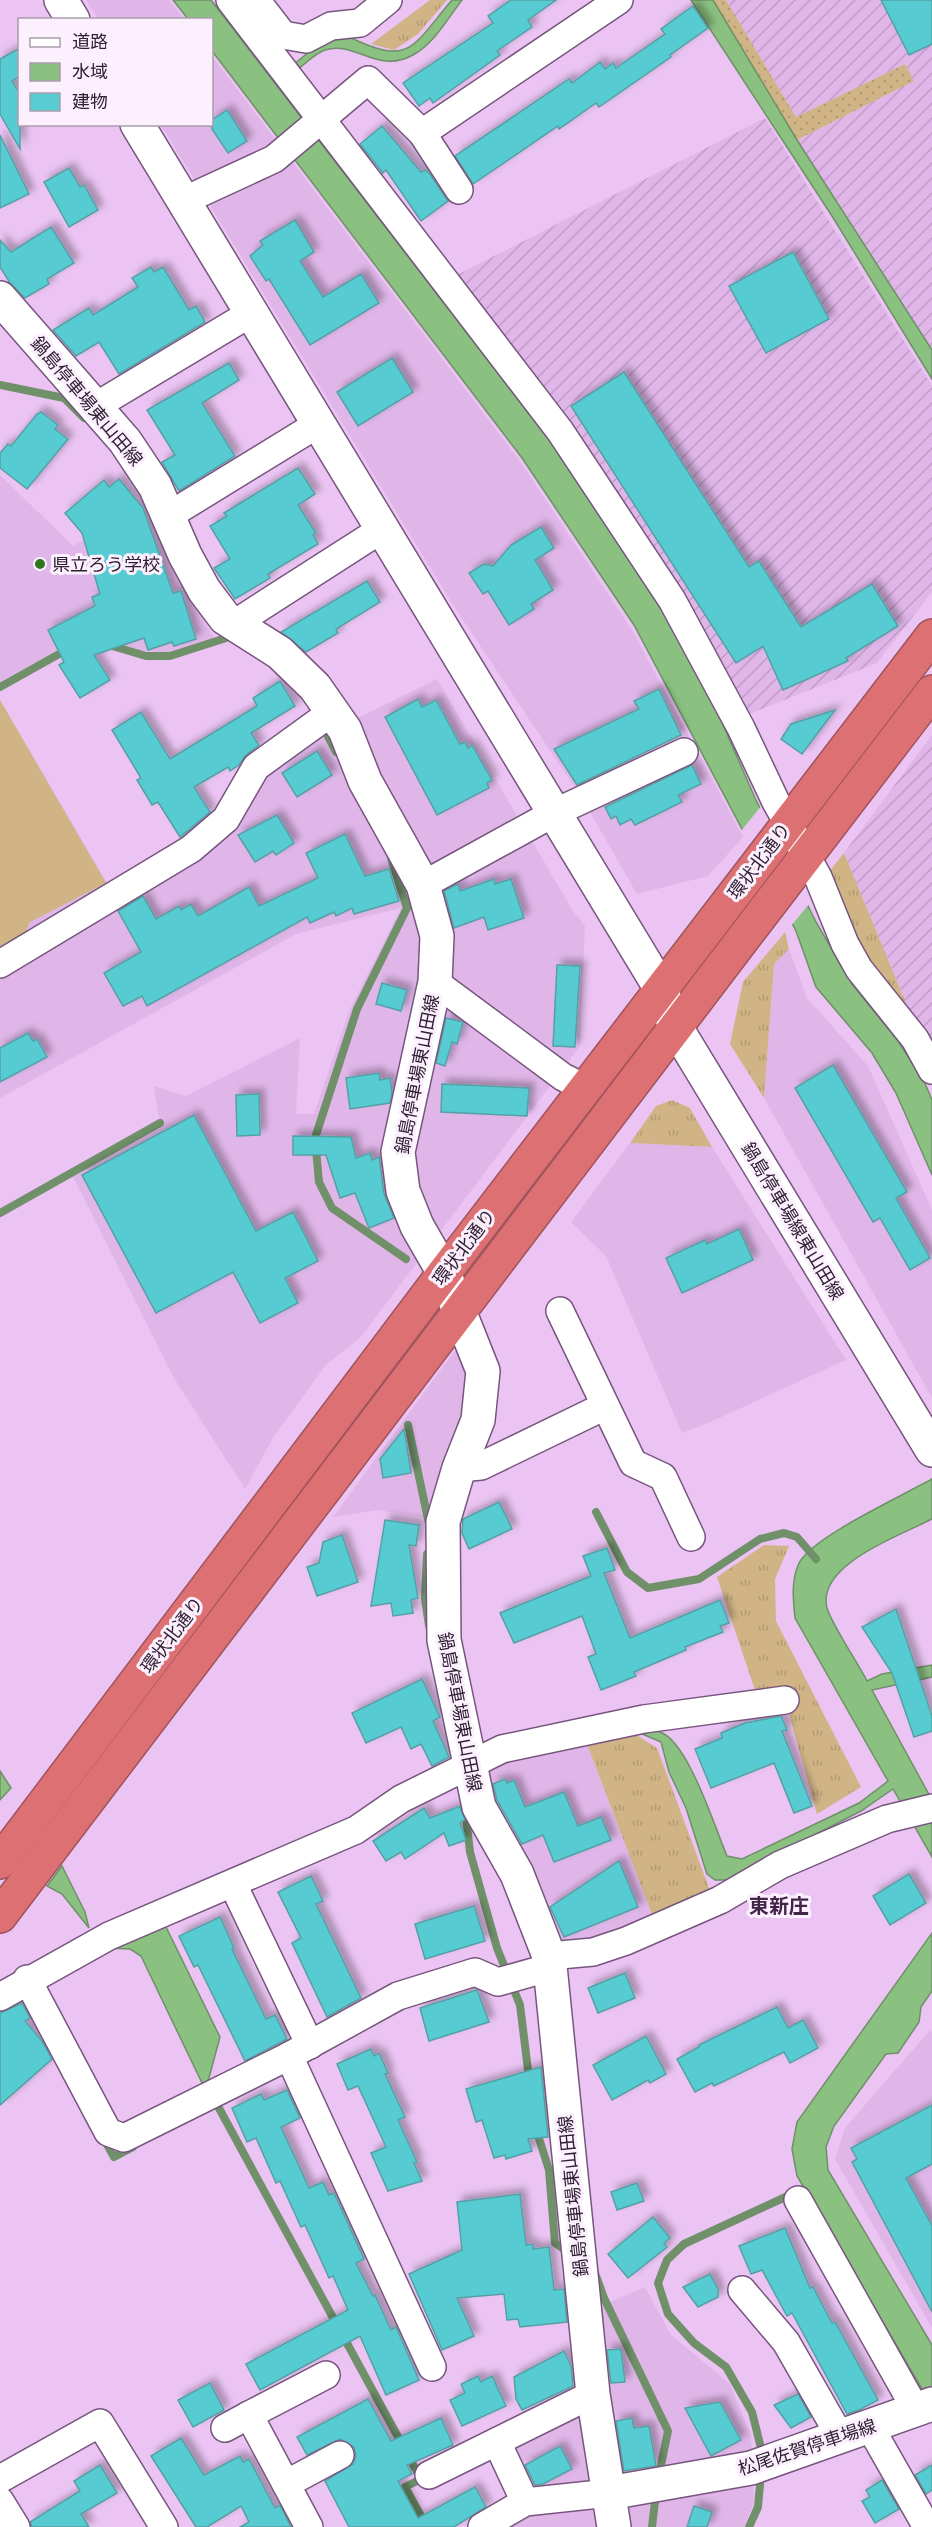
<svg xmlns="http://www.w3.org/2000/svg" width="932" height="2527" viewBox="0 0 932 2527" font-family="'Titillium Web','Noto Sans JP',sans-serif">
<defs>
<pattern id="industrial-furrows" width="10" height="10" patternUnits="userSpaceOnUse" patternTransform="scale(1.5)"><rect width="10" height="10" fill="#e0b6e9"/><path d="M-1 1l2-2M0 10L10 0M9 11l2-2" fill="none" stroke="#c09cc8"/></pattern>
<pattern id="grass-tufts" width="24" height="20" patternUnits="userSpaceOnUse" patternTransform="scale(1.5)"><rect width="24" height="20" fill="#d0b485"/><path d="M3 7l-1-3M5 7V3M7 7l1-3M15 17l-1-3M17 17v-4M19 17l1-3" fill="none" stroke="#b39a73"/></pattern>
<pattern id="park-dots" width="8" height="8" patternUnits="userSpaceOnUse" patternTransform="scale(1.5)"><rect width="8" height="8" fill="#d0b485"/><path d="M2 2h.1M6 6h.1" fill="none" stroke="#b39a73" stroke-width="1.8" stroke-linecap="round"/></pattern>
<filter id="shadow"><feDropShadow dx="5.5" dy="-5.5" stdDeviation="3" flood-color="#0004"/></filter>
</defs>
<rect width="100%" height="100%" fill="#ebc4f3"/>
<g fill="#e0b6e9">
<path d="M86 0H169L184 19H98Z"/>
<path d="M212 56 519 460 632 630 743 837 708 876 637 894 583 800 453 605 161 125 212 124Z"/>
<path d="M0 475 73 546 148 501 193 602 214 638 173 653 140 651 88 632 0 682Z"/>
<path d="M437 679 573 911 585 926 580 1046 361 1337 326 1365 274 1436 245 1489 172 1375 71 1173 160 1123 154 1086 186 1096 300 1038 296 1114H314L350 1009 401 908 296 934 0 1098V700L117 900 260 770 343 711 350 722Z"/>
<path d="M789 949 807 998 868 1066 932 1210V1398L764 1098 774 964Z"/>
<path d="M630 1143 712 1147 846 1360 708 1423 682 1433 606 1256 571 1222Z"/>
<path d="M456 1349 469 1374 465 1412 433 1519 378 1510 333 1517Z"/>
<path d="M585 1739 655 1922 557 1951 479 1769Z"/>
<path d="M930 2030 932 2033V2328L835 2159 845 2128Z"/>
<path d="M593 2276 610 2302 645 2287 671 2335 730 2384 751 2435 754 2502 744 2527H503L525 2514 483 2437 583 2387Z"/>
</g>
<g fill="url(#industrial-furrows)">
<path d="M726 0H932V350L797 140 914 81 905 64 796 117Z"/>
<path d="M765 118 932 386V592L877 663 742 717 449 279Z"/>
<path d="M932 735V1055L915 1025 844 853Z"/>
</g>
<g fill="url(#grass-tufts)">
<path d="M430 0H447L418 34 394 50 371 44Z"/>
<path d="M844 853 915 1025 858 954 824 878Z"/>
<path d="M785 932 789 949 774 964 764 1098 730 1044 743 982Z"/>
<path d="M672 1100 690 1108 712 1147 630 1143 656 1106Z"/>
<path d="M764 1545 789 1546 775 1579 776 1621 861 1787 817 1814 788 1710 758 1699 717 1577Z"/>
<path d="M627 1729 657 1748 712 1896 655 1922 585 1739Z"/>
</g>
<path fill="url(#park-dots)" d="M713 0H726L796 117 905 64 914 81 797 140Z"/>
<path fill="#d0b485" d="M0 700 106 883 30 922 25 933 0 947Z"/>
<g fill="#8ac080" stroke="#6f9069" stroke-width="1.5">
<path d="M173 0H211L549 440 665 612 721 720 755 798 816 922 852 984 898 1041 924 1081 932 1100V1175L896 1093 872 1053 816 987 796 931 634 625 522 458 212 51V20L188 19Z"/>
<path d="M452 0H462C448 18 434 44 413 55 376 75 356 40 325 50 315 53 304 65 296 71L293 65 319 44 347 36C411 67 411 48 452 0Z"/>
<path d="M691 0H713L797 140 932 350V379L832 216Z"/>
<path d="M932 1479V1519C902 1535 816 1564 827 1608 832 1625 858 1663 867 1681L882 1674 932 1665V1677L872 1690 932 1800V1857L893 1789 861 1811 727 1880H715L707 1874 686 1808 669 1772 661 1742 633 1730C641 1731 653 1729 660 1732 688 1741 715 1828 727 1856L742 1859 859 1803 888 1781 795 1618C793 1599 791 1580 799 1563 812 1537 904 1495 932 1479Z"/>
<path d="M0 1771 11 1788 0 1800Z"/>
<path d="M62 1866 85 1912 89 1928 62 1894 47 1886Z"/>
<path d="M167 1922 166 1927 220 2037 207 2085 202 2083 141 1956 130 1949 105 1948Z"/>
<path d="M932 1933V1991L921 2007 919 2022 898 2053 886 2054 834 2126 826 2147 828 2170 932 2345V2406L797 2176 792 2149 797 2122Z"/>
</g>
<path fill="#ebc4f3" d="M762 805 810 903 790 927 741 831Z"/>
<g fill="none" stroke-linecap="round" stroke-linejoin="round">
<g stroke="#6f9069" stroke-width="8">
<path d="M0 385 64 398 84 418"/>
<path d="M109 645 146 656H170L226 638"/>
<path d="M0 687 68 649"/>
<path d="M322 725 336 752"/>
<path d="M391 858 407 908 357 1009 315 1138 319 1182 332 1208 406 1259"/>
<path d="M0 1213 160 1123"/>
<path d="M408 1425 429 1524"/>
<path d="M596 1512 627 1572 648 1588 699 1579 760 1539 784 1533 797 1537 816 1559"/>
<path d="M427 1554 425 1599 429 1626"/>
<path d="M465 1808 470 1852 497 1948 520 2005 529 2078"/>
<path d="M214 2099 337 2325"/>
<path d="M536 2129 549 2170 555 2243 570 2253"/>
<path d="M104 2139 114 2157 133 2147"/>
<path d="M595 2273 604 2298 668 2431 659 2475"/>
<path d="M343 2336 421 2479 405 2487 427 2527"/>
<path d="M763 2456 752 2412 726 2367 694 2343 668 2314 658 2283 667 2260 684 2244 794 2193"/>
<path d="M652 2527 656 2493"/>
<path d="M749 2527 758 2507 761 2473"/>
</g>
</g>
<g fill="#57ccd2" stroke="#54a0a4" stroke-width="1.5" filter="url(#shadow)">
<path d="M511 0H556L528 20 532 27 497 51 500 55 433 103 430 98 419 106 403 83 493 23 488 16Z"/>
<path d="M881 0H932V44L909 55Z"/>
<path d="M693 6 708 28 670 55 671 57 599 107 596 103 559 129 558 126 473 184 455 156 569 79 572 83 600 62 605 69 613 63 616 68 665 34 661 29Z"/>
<path d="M20 48V76L12 81 20 94V149L0 114V59Z"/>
<path d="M227 110 247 141 228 153 212 129V120Z"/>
<path d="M382 126 421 172 425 170 430 174 448 201 421 221 386 170 383 173 360 144Z"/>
<path d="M0 135 29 194 0 208Z"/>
<path d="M69 168 80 187 84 185 98 210 69 227 44 182Z"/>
<path d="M295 220 314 252 300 261 323 297 361 274 379 303 310 345 269 279 266 281 250 256 263 245 260 241Z"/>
<path d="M51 227 74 263 47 279 49 284 25 298 10 283 0 267V240L11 252Z"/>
<path d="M793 252 829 319 766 353 729 286Z"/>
<path d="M151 267 154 272 163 267 189 310 196 306 205 322 119 374 99 342 76 356 53 330 89 308 93 315 138 287 132 278Z"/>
<path d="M392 358 413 392 358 426 337 392Z"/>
<path d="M229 363 239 380 202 403 235 456 179 491 162 462 175 455 147 410Z"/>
<path d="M624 372 749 567 759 561 801 627 872 584 898 626 846 658 848 661 783 690 763 646 736 663 571 406Z"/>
<path d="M41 412 58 425 55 429 68 439 27 489 0 468V453L8 444 11 446 37 414Z"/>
<path d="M298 468 315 494 298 505 316 533 313 535 318 544 268 574 270 578 235 599 214 568 230 559 210 526 227 516 224 513Z"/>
<path d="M119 479 143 508 173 593 181 591 196 639 174 646 172 642 148 650 144 638 94 655 110 680 80 698 59 665 64 662 48 630 95 606 92 597 100 594 82 533 65 513 104 480 109 487Z"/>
<path d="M541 527 554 548 535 560 553 590 531 604 534 609 509 625 488 591 483 594 469 573 484 564 493 566 511 545Z"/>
<path d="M367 581 380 602 336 629 338 633 306 652 281 632Z"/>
<path d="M280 681 295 706 251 733 259 745 246 755 239 765 230 771 228 767 194 787 210 812 180 837 158 802 152 805 137 780 141 778 112 730 141 712 170 759 257 706 253 698Z"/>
<path d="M659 689 681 735 577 785 554 749 639 709 634 701Z"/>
<path d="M418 699 422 707 436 700 460 744 465 742 468 748 472 745 492 780 487 783 489 788 437 815 385 717Z"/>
<path d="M835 710 802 754 781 739 791 724Z"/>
<path d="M317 751 332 775 297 797 282 773Z"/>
<path d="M692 765 701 784 678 795 682 802 635 825 631 819 620 825 616 816 611 819 605 807Z"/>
<path d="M277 815 294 843 276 855 273 851 255 862 238 835Z"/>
<path d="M345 834 365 876 389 869 399 901 354 914 352 908 336 916 334 912 310 923 307 917 147 1006 142 996 123 1006 104 973 141 952 118 911 143 896 156 919 179 906 181 910 191 904 198 916 249 887 259 906 318 878 306 853Z"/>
<path d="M494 879 495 884 511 879 524 918 488 930 484 917 454 928 444 891 458 884 460 891Z"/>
<path d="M557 965 580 966 575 1047 553 1046Z"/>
<path d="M382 983 407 990 401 1011 376 1004Z"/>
<path d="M446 1018 463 1022 457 1044 452 1042 445 1066 436 1063Z"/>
<path d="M28 1033 33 1041 37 1039 47 1057 0 1082V1048Z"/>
<path d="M833 1065 907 1192 896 1198 930 1258 910 1270 880 1218 873 1222 795 1088Z"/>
<path d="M379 1073 380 1080 390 1078 392 1093 390 1103 350 1109 346 1078Z"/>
<path d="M442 1084 529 1088 527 1116 441 1112Z"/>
<path d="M259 1094 260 1135 237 1136 236 1095Z"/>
<path d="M194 1115 256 1231 293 1212 318 1261 285 1278 298 1303 260 1323 233 1272 156 1313 82 1175Z"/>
<path d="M293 1136 351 1137 356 1158 370 1153 372 1160 379 1157 384 1194 394 1218 369 1228 355 1193 340 1198 326 1155H293Z"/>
<path d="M739 1229 753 1260 682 1293 666 1258 705 1240 707 1244Z"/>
<path d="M404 1429 411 1473 383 1478 380 1459Z"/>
<path d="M499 1502 512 1529 469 1549 462 1533 463 1519Z"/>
<path d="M385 1520 419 1525 416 1546 409 1545 418 1598 411 1600 413 1613 393 1616 391 1603 371 1606Z"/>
<path d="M342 1535 358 1582 317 1596 307 1567 319 1563 323 1542Z"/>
<path d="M607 1548 615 1570 604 1573 630 1638 720 1600 729 1623 720 1626 723 1632 685 1647 686 1650 634 1672 636 1676 601 1690 588 1657 596 1654 582 1616 514 1643 500 1613 591 1576 583 1556Z"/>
<path d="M896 1609 932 1716V1731L914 1737 892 1673 862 1627Z"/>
<path d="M422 1679 440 1717 433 1721 449 1757 432 1766 421 1744 411 1749 401 1727 366 1743 352 1713Z"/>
<path d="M781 1716 787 1730 782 1731 812 1806 794 1813 774 1763 711 1788 695 1749 722 1738 721 1733 745 1723Z"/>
<path d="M505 1779 507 1783 514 1780 525 1807 564 1792 578 1826 601 1817 611 1840 554 1862 543 1835 522 1844 497 1800 493 1784Z"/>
<path d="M460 1806 465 1820 460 1823 466 1840 449 1846 444 1833 405 1859 401 1852 386 1861 373 1841 424 1808 430 1818Z"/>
<path d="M619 1861 638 1907 564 1937 550 1907Z"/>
<path d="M909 1874 926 1903 890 1925 873 1896Z"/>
<path d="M311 1876 323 1901 316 1904 361 1998 327 2017 292 1943 301 1938 278 1892Z"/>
<path d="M474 1906 485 1941 425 1959 415 1924Z"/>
<path d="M220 1917 234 1948 232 1949 266 2019 275 2015 287 2039 245 2061 198 1965 194 1967 179 1936Z"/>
<path d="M625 1973 635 1998 598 2013 588 1988Z"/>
<path d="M477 1990 489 2022 429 2041 420 2008Z"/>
<path d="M22 2003 30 2018 25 2021 42 2041 52 2059 0 2105V2013Z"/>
<path d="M777 2007 788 2028 803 2020 818 2048 790 2063 784 2052 714 2086 712 2083 695 2092 677 2059 699 2047V2045Z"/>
<path d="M646 2036 666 2074 650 2083 648 2080 612 2100 593 2065Z"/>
<path d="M371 2049 374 2056 379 2053 388 2073 385 2074 405 2117 398 2120 417 2162 414 2163 422 2181 388 2191 371 2153 386 2147 358 2086 348 2090 337 2064Z"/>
<path d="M541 2067 548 2137 528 2139 532 2151 506 2159 505 2155 494 2158 482 2120 476 2122 466 2089Z"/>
<path d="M287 2090 300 2118 281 2127 309 2188 323 2182 329 2195 334 2193 364 2259 356 2263 373 2296 375 2295 391 2330 396 2327 419 2380 386 2395 360 2336 260 2390 246 2364 348 2310 333 2276 329 2278 305 2225 301 2227 280 2181 276 2183 256 2138 247 2142 232 2108 261 2094 264 2100Z"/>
<path d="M932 2105V2164L906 2178 932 2226V2312L852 2162 857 2159 851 2148Z"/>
<path d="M637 2183 644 2201 617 2210 611 2192Z"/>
<path d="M520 2194 526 2245 533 2244V2249L549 2247 554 2290 564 2289 567 2322 520 2327 518 2319 507 2320 504 2294 457 2298 474 2336 442 2350 409 2274 462 2250 457 2202Z"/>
<path d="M653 2217 670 2238 664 2243 667 2247 628 2278 608 2254Z"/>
<path d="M785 2228 810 2288 813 2287 832 2323 835 2322 878 2400 859 2410 847 2414 792 2313 787 2316 762 2270 751 2274 739 2246Z"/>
<path d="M710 2274 718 2289V2297L698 2307 683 2287Z"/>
<path d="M621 2349 625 2382 611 2383 607 2350Z"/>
<path d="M564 2351 571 2366 573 2386 522 2410 516 2399 514 2377Z"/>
<path d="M478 2376 481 2382 492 2376 506 2406 462 2426 450 2400 465 2393 461 2384Z"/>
<path d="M210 2383 224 2410 193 2427 178 2400Z"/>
<path d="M798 2394 811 2417 791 2428 774 2405Z"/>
<path d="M368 2399 391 2441 441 2418 453 2445 407 2465 412 2474 398 2481 418 2518 475 2487 486 2507 454 2527H349L325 2481 353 2464 356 2456 354 2447 340 2439 307 2455 297 2437Z"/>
<path d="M720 2402 741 2440 711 2456 685 2408Z"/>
<path d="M632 2418 634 2428 649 2426 656 2466 624 2471 616 2421Z"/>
<path d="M181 2438 204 2475 240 2456 243 2462 249 2459 275 2508 280 2505 291 2527H240L249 2522 241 2506 207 2527H196L151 2456Z"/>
<path d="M560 2446 572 2469 543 2484 535 2485 525 2465Z"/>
<path d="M100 2465 117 2493 81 2514 89 2527H32L30 2522 80 2491 74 2481Z"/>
<path d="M932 2465V2490L926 2494 915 2475Z"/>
<path d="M882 2480 899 2509 875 2523 862 2501 870 2497 866 2490Z"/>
<path d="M694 2506 712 2512 707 2527H687Z"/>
</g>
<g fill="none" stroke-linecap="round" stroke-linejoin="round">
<g stroke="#77557e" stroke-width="30">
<g id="street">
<path d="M230 0 560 431 672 600 741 728 776 802 818 877 845 944 859 969 915 1039 932 1070"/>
<path d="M256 0 283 35 306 39 331 26 360 23 388 0"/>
<path d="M459 190 422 133 619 0"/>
<path d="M183 201 274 159 368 80 422 133"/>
<path d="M96 406 251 313"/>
<path d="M168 516 318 424"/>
<path d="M234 624 382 529"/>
<path d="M423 885 554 813 684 752"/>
<path d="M0 964 191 849 226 819 256 767 332 712"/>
<path d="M435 982 563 1077 585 1088"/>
<path d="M560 1311 633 1463 663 1477 691 1537"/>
<path d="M459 1468 481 1466 605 1406"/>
<path d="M239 1897 310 2045"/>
<path d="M549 1956 593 1952 626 1941 720 1900 780 1865 887 1819 932 1808"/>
<path d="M27 1979 108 2132 124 2138 289 2056 398 1996 475 1972 498 1982 551 1967"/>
<path d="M0 1997 109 1936 356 1830 401 1799 502 1749 644 1719 785 1700"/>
<path d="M289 2056 432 2367"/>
<path d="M798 2200 916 2410"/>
<path d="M742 2290 786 2342 841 2438"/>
<path d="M870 2427 927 2527"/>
<path d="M225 2428 249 2415"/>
<path d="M497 2442 525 2502"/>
<path d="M429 2475 593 2394"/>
<path d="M0 2479 100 2423 164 2527"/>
<path d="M286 2484 340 2455"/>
<path d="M0 2501 16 2527"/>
<path d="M309 2527 249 2415 326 2375"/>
<path d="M482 2527 525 2502 609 2493"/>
</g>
</g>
<g stroke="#77557e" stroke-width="36">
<g id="secondary">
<path d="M61 0 73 20"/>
<path d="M137 124 661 989 675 1026 932 1450"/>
<path d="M0 298 125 441 155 486 185 555 204 590 225 618 280 653 315 687 345 730 365 781 423 885 437 936 435 982 398 1152 403 1191 417 1226 444 1273 483 1371 478 1420 459 1468 443 1522 444 1640 479 1807 517 1874 549 1956 593 2394 614 2527"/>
<path d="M609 2493 751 2468 932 2404"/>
</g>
</g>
<g stroke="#9f545c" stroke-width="36">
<g id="highway">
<path d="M0 1862 444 1273 932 636"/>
<path d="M0 1916C313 1509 619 1098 932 692"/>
</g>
</g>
<use href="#street" stroke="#fff" stroke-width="27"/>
<use href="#secondary" stroke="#fff" stroke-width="33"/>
<use href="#highway" stroke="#dc7072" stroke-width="33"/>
</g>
<circle fill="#2d771c" stroke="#fcf0fe" stroke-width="2" cx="40" cy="564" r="6"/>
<g text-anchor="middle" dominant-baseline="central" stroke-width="6" stroke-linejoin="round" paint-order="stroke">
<g font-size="18" fill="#2f2032" stroke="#fcf0fe">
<text transform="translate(87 401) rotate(50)">鍋島停車場東山田線</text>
<text transform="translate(759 861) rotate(-53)">環状北通り</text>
<text transform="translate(417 1074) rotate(-79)">鍋島停車場東山田線</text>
<text transform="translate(793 1221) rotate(59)">鍋島停車場線東山田線</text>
<text transform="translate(464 1247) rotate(-53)">環状北通り</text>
<text transform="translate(172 1635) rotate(-53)">環状北通り</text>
<text transform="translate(460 1712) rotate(79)">鍋島停車場東山田線</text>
<text transform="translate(573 2196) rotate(-96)">鍋島停車場東山田線</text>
<text transform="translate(807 2447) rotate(-18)">松尾佐賀停車場線</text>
</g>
<g font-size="18" fill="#2f2032" stroke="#fcf0fe" text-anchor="start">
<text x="52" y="564">県立ろう学校</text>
</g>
<g font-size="20" font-weight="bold" fill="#422449" stroke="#fcf0fe">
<text x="779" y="1905">東新庄</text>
</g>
</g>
<rect x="18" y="18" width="195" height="108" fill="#fcf0fe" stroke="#aa9dac" stroke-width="1.5"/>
<rect x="30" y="38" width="30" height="9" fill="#ffffff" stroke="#aa9dac" stroke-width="1.5"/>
<text x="72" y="48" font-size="18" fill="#2f2032">道路</text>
<rect x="30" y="63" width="30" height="18" fill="#8ac080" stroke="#aa9dac" stroke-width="1.5"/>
<text x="72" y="78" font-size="18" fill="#2f2032">水域</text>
<rect x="30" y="93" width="30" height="18" fill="#57ccd2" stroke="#aa9dac" stroke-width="1.5"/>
<text x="72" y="108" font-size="18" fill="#2f2032">建物</text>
</svg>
